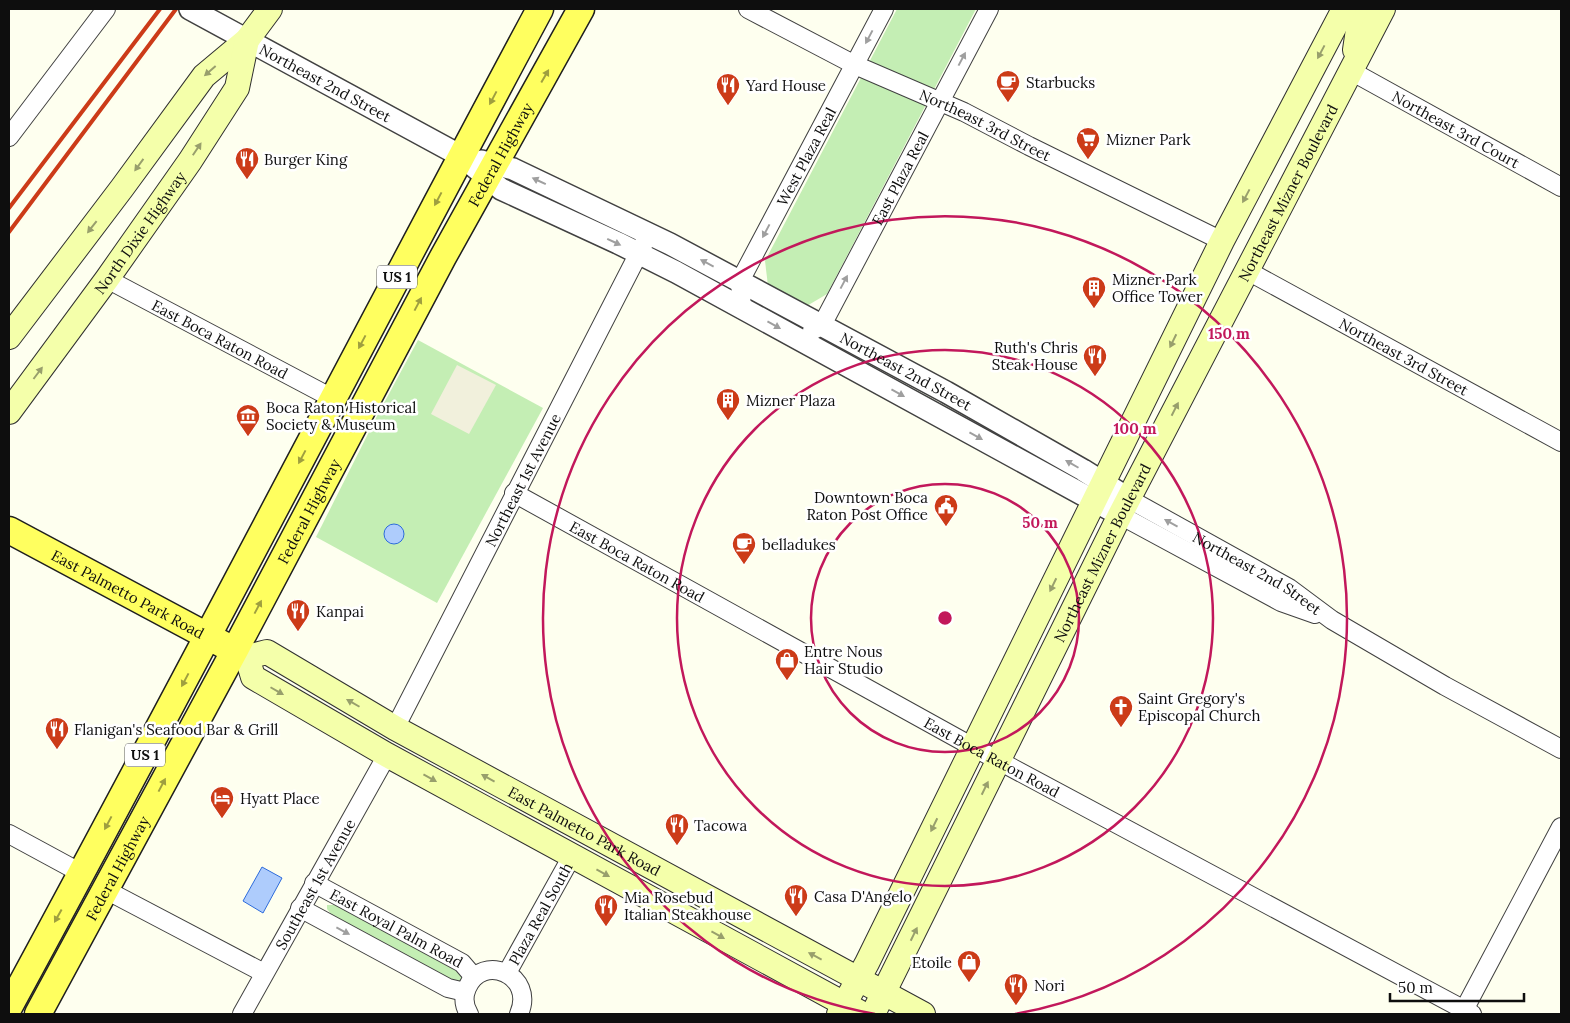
<svg xmlns="http://www.w3.org/2000/svg" width="1570" height="1023" viewBox="0 0 1570 1023" font-family="Lora,serif">
<rect width="100%" height="100%" fill="#feffef"/>
<g fill="#c4eeb4">
<path d="M897 9H976L827 294 805 307 768 286 765 261Z"/>
<path d="M418 340 543 408 437 603 316 537 377 416Z"/>
<path d="M327 905H334L345 909 457 971 463 975 462 981 455 982 339 920 331 914 327 909Z"/>
</g>
<path fill="#f1f0dc" d="M457 365 496 385 469 434 431 414Z"/>
<g fill="#aeccfc" stroke="#2d6bdb">
<circle cx="394" cy="534" r="10"/>
<path d="M262 867 282 878 263 913 243 901Z"/>
</g>
<g fill="none" stroke-linecap="round" stroke-linejoin="round">
<g stroke="#414141" stroke-width="20">
<g id="minor">
<path id="s1" d="M748 9 855 65 964 112 1029 146 1222 241"/>
<path id="s2" d="M1351 71 1561 187"/>
<path d="M9 137 106 9"/>
<path id="s3" d="M1246 270 1561 442"/>
<path id="s4" d="M107 279 332 398"/>
<path id="s5" d="M742 309 740 281 884 9"/>
<path id="s6" d="M812 331 822 325 989 9"/>
<path id="s7" d="M514 493 973 747 1472 1014"/>
<path id="s8" d="M1129 499 1289 588 1332 620 1445 686 1561 749"/>
<path d="M1120 515 1281 602 1315 614"/>
<path id="s9" d="M395 728 645 241"/>
<path d="M9 834 81 873"/>
<path id="s10" d="M314 883 462 963 474 977"/>
<path d="M106 890 264 973"/>
<path d="M300 908 448 988 465 992"/>
<path id="s11" d="M507 973 572 856"/>
<path d="M1464 1010 1561 827"/>
<path id="s12" d="M242 1014 387 755"/>
<path d="M469 1014C464 1006 463 997 467 988 482 952 536 975 519 1014"/>
</g>
</g>
<g stroke="#414141" stroke-width="24">
<g id="tertiary">
<path id="s13" d="M190 9 461 156 501 189 618 243 676 272 1120 515"/>
<path id="s14" d="M481 161 513 169 670 244 946 392 1083 470 1129 499"/>
</g>
</g>
<g stroke="#303030" stroke-width="26">
<g id="secondary">
<path d="M1355 50 1361 9"/>
<path d="M9 337 122 188 204 76 247 40 270 9"/>
<path id="s15" d="M9 412 107 279 190 161 237 88 247 40"/>
<path id="s16" d="M235 650 247 657 267 652 395 728 923 1014"/>
<path d="M247 657 253 677 387 755 859 1012"/>
<path d="M839 1014 867 963 1222 241 1344 9"/>
<path id="s17" d="M873 1014 1120 515 1383 9"/>
</g>
</g>
<g stroke="#1f1f1f" stroke-width="29">
<g id="primary">
<path id="s18" d="M9 530 224 645"/>
<path d="M9 1007C189 676 362 341 540 9"/>
<path id="s19" d="M38 1014 235 650 443 257 581 9"/>
</g>
</g>
<use href="#minor" stroke="#fff" stroke-width="18"/>
<use href="#tertiary" stroke="#fff" stroke-width="21"/>
<use href="#secondary" stroke="#f4ffaa" stroke-width="24"/>
<use href="#primary" stroke="#ffff5f" stroke-width="26"/>
<g stroke="#cc3b18" stroke-width="4">
<path d="M9 208 160 9"/>
<path d="M9 232 176 9"/>
</g>
</g>
<defs><path id="oneway-solid" d="M-6-.8H1V-3.2L6.5 0L1 3.2V.8H-6Z" transform="scale(1.25)"/></defs>
<g fill="#9f9f9f">
<use href="#oneway-solid" transform="translate(869 37) rotate(118)"/>
<use href="#oneway-solid" transform="translate(962 59) rotate(-62)"/>
<use href="#oneway-solid" transform="translate(539 181) rotate(-155)"/>
<use href="#oneway-solid" transform="translate(766 231) rotate(118)"/>
<use href="#oneway-solid" transform="translate(614 242) rotate(25)"/>
<use href="#oneway-solid" transform="translate(707 263) rotate(-152)"/>
<use href="#oneway-solid" transform="translate(844 282) rotate(-62)"/>
<use href="#oneway-solid" transform="translate(774 325) rotate(29)"/>
<use href="#oneway-solid" transform="translate(898 393) rotate(29)"/>
<use href="#oneway-solid" transform="translate(976 436) rotate(29)"/>
<use href="#oneway-solid" transform="translate(1072 464) rotate(-150)"/>
<use href="#oneway-solid" transform="translate(1171 523) rotate(-151)"/>
<use href="#oneway-solid" transform="translate(343 931) rotate(28)"/>
</g>
<g fill="#989f6c">
<use href="#oneway-solid" transform="translate(1321 52) rotate(118)"/>
<use href="#oneway-solid" transform="translate(210 71) rotate(139)"/>
<use href="#oneway-solid" transform="translate(197 149) rotate(-56)"/>
<use href="#oneway-solid" transform="translate(139 165) rotate(126)"/>
<use href="#oneway-solid" transform="translate(1246 196) rotate(118)"/>
<use href="#oneway-solid" transform="translate(92 227) rotate(128)"/>
<use href="#oneway-solid" transform="translate(1173 341) rotate(116)"/>
<use href="#oneway-solid" transform="translate(38 373) rotate(-53)"/>
<use href="#oneway-solid" transform="translate(1175 409) rotate(-63)"/>
<use href="#oneway-solid" transform="translate(1053 585) rotate(116)"/>
<use href="#oneway-solid" transform="translate(277 691) rotate(30)"/>
<use href="#oneway-solid" transform="translate(353 703) rotate(-150)"/>
<use href="#oneway-solid" transform="translate(430 778) rotate(29)"/>
<use href="#oneway-solid" transform="translate(488 778) rotate(-151)"/>
<use href="#oneway-solid" transform="translate(985 788) rotate(-64)"/>
<use href="#oneway-solid" transform="translate(934 825) rotate(116)"/>
<use href="#oneway-solid" transform="translate(603 873) rotate(29)"/>
<use href="#oneway-solid" transform="translate(914 934) rotate(-64)"/>
<use href="#oneway-solid" transform="translate(718 935) rotate(29)"/>
<use href="#oneway-solid" transform="translate(815 956) rotate(-152)"/>
</g>
<g fill="#9f9f3f">
<use href="#oneway-solid" transform="translate(545 76) rotate(-60)"/>
<use href="#oneway-solid" transform="translate(493 98) rotate(118)"/>
<use href="#oneway-solid" transform="translate(438 199) rotate(118)"/>
<use href="#oneway-solid" transform="translate(418 304) rotate(-62)"/>
<use href="#oneway-solid" transform="translate(362 342) rotate(118)"/>
<use href="#oneway-solid" transform="translate(302 457) rotate(118)"/>
<use href="#oneway-solid" transform="translate(258 607) rotate(-62)"/>
<use href="#oneway-solid" transform="translate(185 680) rotate(118)"/>
<use href="#oneway-solid" transform="translate(162 785) rotate(-62)"/>
<use href="#oneway-solid" transform="translate(108 823) rotate(118)"/>
<use href="#oneway-solid" transform="translate(58 916) rotate(119)"/>
</g>
<g fill="none" stroke="#c2185b" stroke-width="2.5">
<circle cx="945" cy="618" r="134"/>
<circle cx="945" cy="618" r="268"/>
<path d="M875 1014A402 402 0 1 1 1015 1014"/>
</g>
<defs>
<g id="cafe-pin" transform="scale(1.25)"><path d="M0 17L-7.5 6A9.5 9.5 0 1 1 7.5 6Z" fill="#cc3b18" stroke="#fff"/><path d="M-5.5-4.5H6V0H3Q3 3.5 0 3.5H-2.5Q-5.5 3.5-5.5 0ZM3-3.2v2h1.7v-2ZM-6 4.5H4V6H-6Z" fill="#fff"/></g>
<g id="restaurant-pin" transform="scale(1.25)"><path d="M0 17L-7.5 6A9.5 9.5 0 1 1 7.5 6Z" fill="#cc3b18" stroke="#fff"/><path d="M-5-6h1v4h1v-4h1v4h1v-4h1v5L-1.5 .5V6h-2V.5L-5-1ZM5-6V6H3V1.5H1.5Q1.5-4 5-6Z" fill="#fff"/></g>
<g id="supermarket-pin" transform="scale(1.25)"><path d="M0 17L-7.5 6A9.5 9.5 0 1 1 7.5 6Z" fill="#cc3b18" stroke="#fff"/><path d="M-6-5.5h2.5l.6 2H6L4.5 2H-2.5L-4.4-4H-6ZM-1.5 3.2a1.3 1.3 0 1 0 .1 0ZM3 3.2a1.3 1.3 0 1 0 .1 0Z" fill="#fff"/></g>
<g id="building-pin" transform="scale(1.25)"><path d="M0 17L-7.5 6A9.5 9.5 0 1 1 7.5 6Z" fill="#cc3b18" stroke="#fff"/><path d="M-4-6H4V6H1V3H-1V6H-4ZM-2.5-4.3h1.7v1.8h-1.7ZM.8-4.3h1.7v1.8H.8ZM-2.5-1h1.7V.8h-1.7ZM.8-1h1.7V.8H.8Z" fill="#fff"/></g>
<g id="museum-pin" transform="scale(1.25)"><path d="M0 17L-7.5 6A9.5 9.5 0 1 1 7.5 6Z" fill="#cc3b18" stroke="#fff"/><path d="M0-6L6-3V-2H-6V-3ZM-5-1h2V3h-2ZM-1-1h2V3h-2ZM3-1h2V3H3ZM-6 4H6V6H-6Z" fill="#fff"/></g>
<g id="civic-pin" transform="scale(1.25)"><path d="M0 17L-7.5 6A9.5 9.5 0 1 1 7.5 6Z" fill="#cc3b18" stroke="#fff"/><path d="M-.6-6.5H3V-4.5H.6V-3L4-1V1h2V6H-6V1h2V-1L-.6-3ZM-1.2 2.5V6h2.4V2.5Z" fill="#fff"/></g>
<g id="shop-pin" transform="scale(1.25)"><path d="M0 17L-7.5 6A9.5 9.5 0 1 1 7.5 6Z" fill="#cc3b18" stroke="#fff"/><path d="M-5-2.5h2.3a2.7 3.5 0 0 1 5.4 0H5L5.5 6h-11ZM-1.5-2.5h3a1.5 2.3 0 0 0-3 0Z" fill="#fff"/></g>
<g id="church-pin" transform="scale(1.25)"><path d="M0 17L-7.5 6A9.5 9.5 0 1 1 7.5 6Z" fill="#cc3b18" stroke="#fff"/><path d="M-1.2-6h2.4v3.5h3.3v2.4h-3.3V6h-2.4V-.1h-3.3v-2.4h3.3Z" fill="#fff"/></g>
<g id="hotel-pin" transform="scale(1.25)"><path d="M0 17L-7.5 6A9.5 9.5 0 1 1 7.5 6Z" fill="#cc3b18" stroke="#fff"/><path d="M-6-4.5h1.5V1H6V5H4.5V3h-9V5H-6ZM-4 0a1.8 1.8 0 1 1 3.6 0ZM.5 0V-2.5h3Q6-2.5 6 0Z" fill="#fff"/></g>
</defs>
<g fill-rule="evenodd">
<use href="#cafe-pin" x="1008" y="82"/>
<use href="#restaurant-pin" x="728" y="85"/>
<use href="#supermarket-pin" x="1088" y="139"/>
<use href="#restaurant-pin" x="247" y="159"/>
<use href="#building-pin" x="1094" y="288"/>
<use href="#restaurant-pin" x="1095" y="356"/>
<use href="#building-pin" x="728" y="400"/>
<use href="#museum-pin" x="248" y="416"/>
<use href="#civic-pin" x="946" y="506"/>
<use href="#cafe-pin" x="744" y="544"/>
<use href="#restaurant-pin" x="298" y="611"/>
<use href="#shop-pin" x="787" y="660"/>
<use href="#church-pin" x="1121" y="707"/>
<use href="#restaurant-pin" x="57" y="729"/>
<use href="#hotel-pin" x="222" y="798"/>
<use href="#restaurant-pin" x="677" y="825"/>
<use href="#restaurant-pin" x="796" y="896"/>
<use href="#restaurant-pin" x="606" y="906"/>
<use href="#shop-pin" x="969" y="962"/>
<use href="#restaurant-pin" x="1016" y="985"/>
</g>
<g text-anchor="middle" dominant-baseline="central" stroke-width="5" stroke-linejoin="round" paint-order="stroke">
<g fill="#fff" stroke="#565656" stroke-width="1">
<rect x="377" y="265.5" width="40" height="23" rx="4"/>
<rect x="125" y="743.5" width="40" height="23" rx="4"/>
</g>
<g font-size="14" font-weight="bold" fill="#0e0e0e">
<text x="397" y="277">US 1</text>
<text x="145" y="755">US 1</text>
</g>
<g font-size="15" fill="#0e0e0e" stroke="#fff">
<text stroke="none"><textPath href="#s13" startOffset="154">Northeast 2nd Street</textPath></text>
<text stroke="none"><textPath href="#s1" startOffset="264">Northeast 3rd Street</textPath></text>
<text stroke="none"><textPath href="#s2" startOffset="120">Northeast 3rd Court</textPath></text>
<text stroke="none"><textPath href="#s19" startOffset="976">Federal Highway</textPath></text>
<text stroke="none"><textPath href="#s5" startOffset="169">West Plaza Real</textPath></text>
<text stroke="none"><textPath href="#s6" startOffset="178">East Plaza Real</textPath></text>
<text stroke="none"><textPath href="#s17" startOffset="920">Northeast Mizner Boulevard</textPath></text>
<text stroke="none"><textPath href="#s15" startOffset="222">North Dixie Highway</textPath></text>
<text stroke="none"><textPath href="#s4" startOffset="128">East Boca Raton Road</textPath></text>
<text stroke="none"><textPath href="#s3" startOffset="180">Northeast 3rd Street</textPath></text>
<text stroke="none"><textPath href="#s14" startOffset="475">Northeast 2nd Street</textPath></text>
<text stroke="none"><textPath href="#s9" startOffset="279">Northeast 1st Avenue</textPath></text>
<text stroke="none"><textPath href="#s19" startOffset="571">Federal Highway</textPath></text>
<text stroke="none"><textPath href="#s17" startOffset="515">Northeast Mizner Boulevard</textPath></text>
<text stroke="none"><textPath href="#s7" startOffset="141">East Boca Raton Road</textPath></text>
<text stroke="none"><textPath href="#s8" startOffset="148">Northeast 2nd Street</textPath></text>
<text stroke="none"><textPath href="#s18" startOffset="135">East Palmetto Park Road</textPath></text>
<text stroke="none"><textPath href="#s7" startOffset="546">East Boca Raton Road</textPath></text>
<text stroke="none"><textPath href="#s16" startOffset="399">East Palmetto Park Road</textPath></text>
<text stroke="none"><textPath href="#s19" startOffset="166">Federal Highway</textPath></text>
<text stroke="none"><textPath href="#s12" startOffset="149">Southeast 1st Avenue</textPath></text>
<text stroke="none"><textPath href="#s11" startOffset="68">Plaza Real South</textPath></text>
<text stroke="none"><textPath href="#s10" startOffset="94">East Royal Palm Road</textPath></text>
</g>
<g font-size="15" fill="#0e0e0e" stroke="#fff" text-anchor="start">
<text x="1026" y="82">Starbucks</text>
<text x="746" y="85">Yard House</text>
<text x="1106" y="139">Mizner Park</text>
<text x="264" y="159">Burger King</text>
<text x="1112" y="279">Mizner Park<tspan x="1112" dy="17">Office Tower</tspan></text>
<text x="1078" y="347" text-anchor="end">Ruth's Chris<tspan x="1078" dy="17">Steak House</tspan></text>
<text x="746" y="400">Mizner Plaza</text>
<text x="266" y="407">Boca Raton Historical<tspan x="266" dy="17">Society &amp; Museum</tspan></text>
<text x="928" y="497" text-anchor="end">Downtown Boca<tspan x="928" dy="17">Raton Post Office</tspan></text>
<text x="762" y="544">belladukes</text>
<text x="316" y="611">Kanpai</text>
<text x="804" y="651">Entre Nous<tspan x="804" dy="17">Hair Studio</tspan></text>
<text x="1138" y="698">Saint Gregory's<tspan x="1138" dy="17">Episcopal Church</tspan></text>
<text x="74" y="729">Flanigan's Seafood Bar &amp; Grill</text>
<text x="240" y="798">Hyatt Place</text>
<text x="694" y="825">Tacowa</text>
<text x="814" y="896">Casa D'Angelo</text>
<text x="624" y="897">Mia Rosebud<tspan x="624" dy="17">Italian Steakhouse</tspan></text>
<text x="952" y="962" text-anchor="end">Etoile</text>
<text x="1034" y="985">Nori</text>
</g>
</g>
<circle cx="945" cy="618" r="8" fill="#c2185b" stroke="#fff" stroke-width="2.5"/>
<g font-size="15" text-anchor="middle" font-weight="bold" fill="#c2185b" stroke="#fff" stroke-width="5" stroke-linejoin="round" paint-order="stroke">
<text x="1229" y="339">150 m</text>
<text x="1135" y="434">100 m</text>
<text x="1040" y="528">50 m</text>
</g>
<rect width="1570" height="1023" fill="none" stroke="#0e0e0e" stroke-width="20"/>
<path d="M1390 993v8h134v-8" fill="none" stroke="#0e0e0e" stroke-width="2.5"/>
<text x="1398" y="993" font-size="15" fill="#0e0e0e" stroke="#ffffff" stroke-width="4" paint-order="stroke">50 m</text>
</svg>
